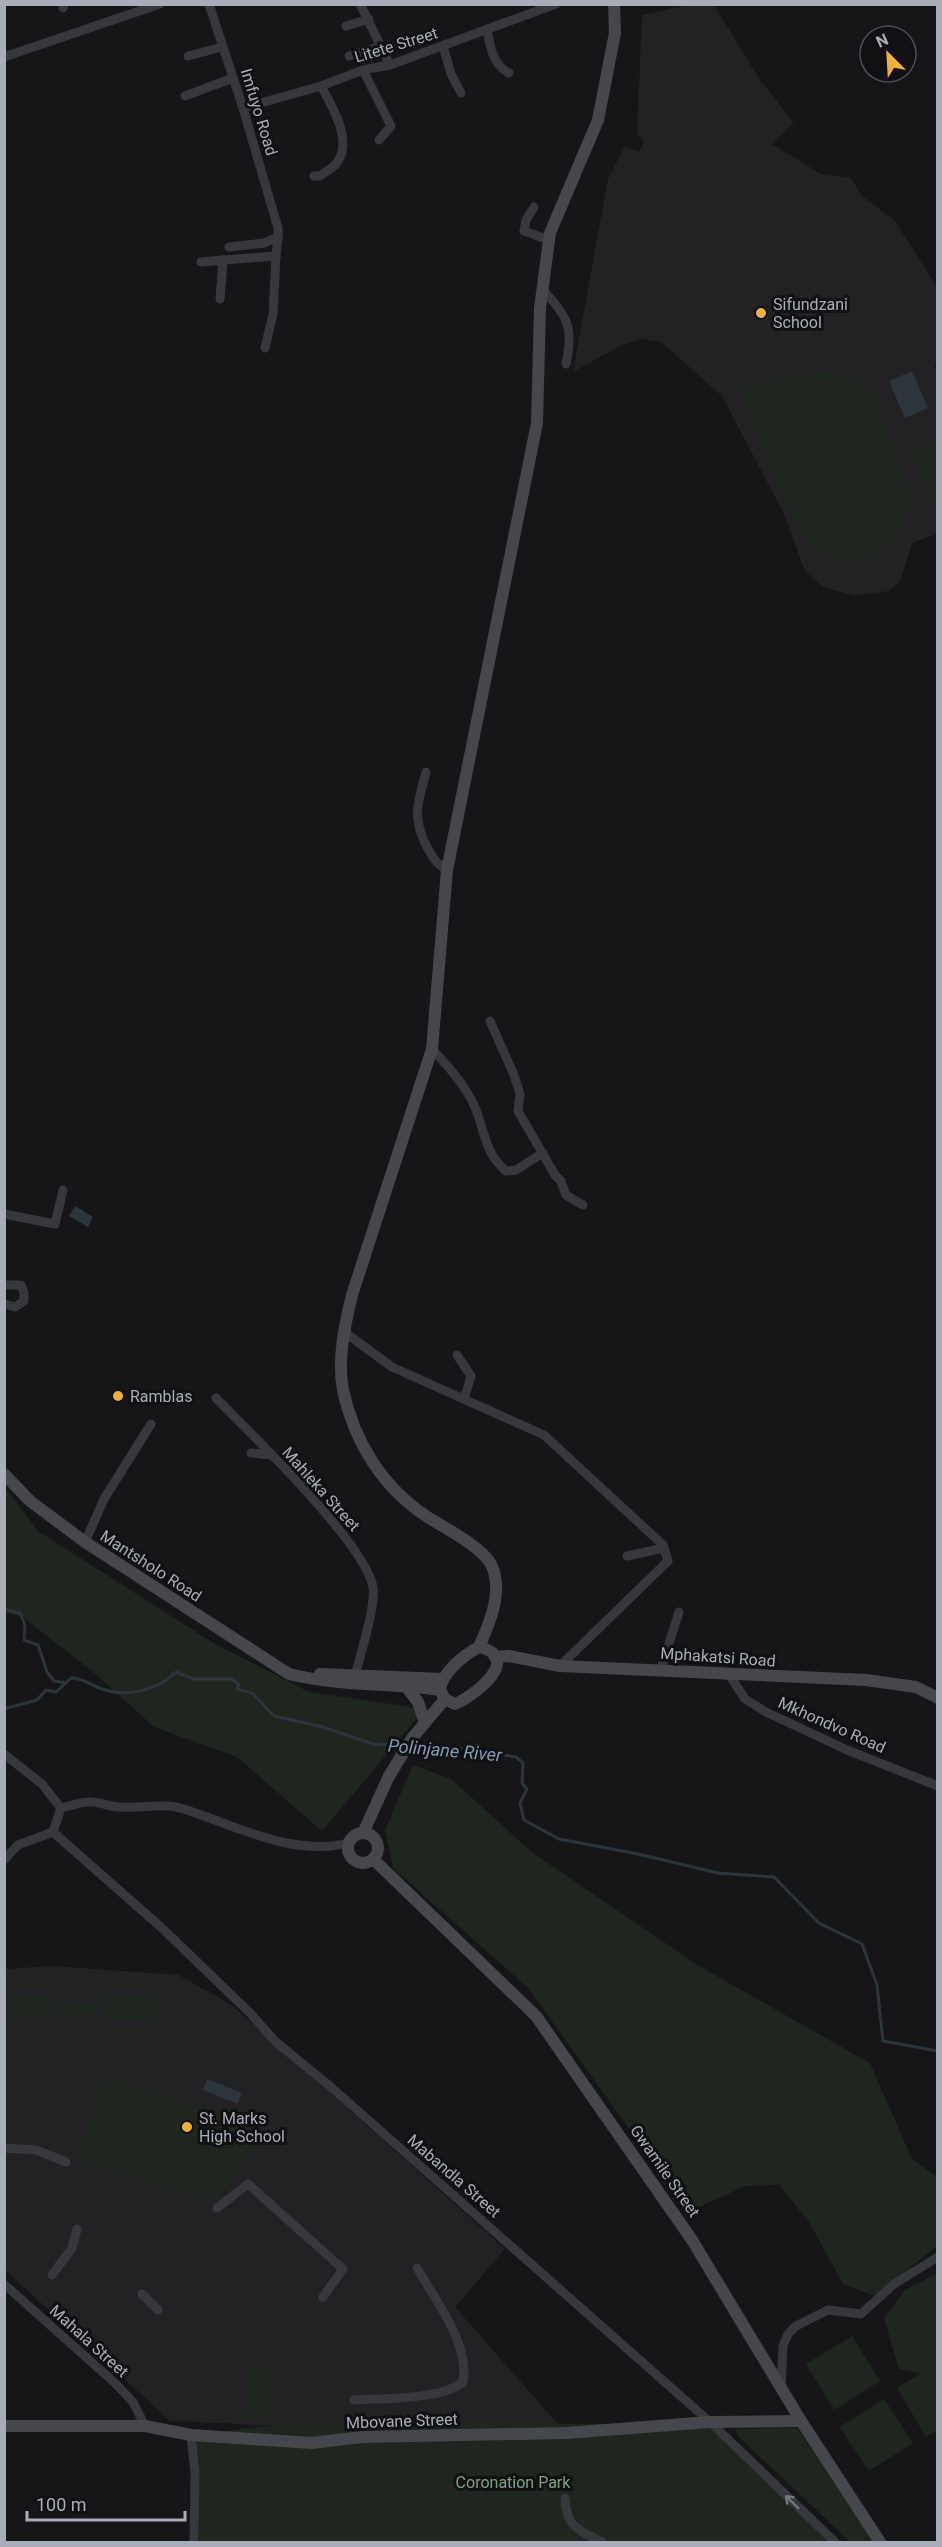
<svg xmlns="http://www.w3.org/2000/svg" width="942" height="2547" viewBox="0 0 942 2547" font-family="Roboto,sans-serif">
<rect width="100%" height="100%" fill="#161618"/>
<g fill="#222225">
<path d="M690 5H714L758 77 794 123 772 144 823 175 850 177 862 196 895 221 937 287 938 360 934 365 938 371 937 534 912 543 900 582 888 591 855 596 823 587 805 571 784 514 722 396 661 342 642 339 622 345 573 372 608 179 625 146 639 152 644 142 637 133 642 15Z"/>
<path d="M52 1966 179 1975 233 2006 505 2249 455 2307 566 2433 349 2429 170 2421 5 2270V1969Z"/>
</g>
<g fill="#1e261f">
<path d="M825 370 861 380 875 395 910 493C908 517 899 543 876 554 856 564 829 562 812 547 803 539 800 530 795 520 773 479 757 433 740 389Z"/>
<path d="M937 439V501L934 503 910 452Z"/>
<path d="M4 1486 38 1531 215 1644 309 1692 425 1709 322 1831 237 1757 154 1727 98 1676 23 1617 5 1613Z"/>
<path d="M413 1765 451 1779 533 1853 699 1966 870 2063 912 2159 937 2177V2246L875 2296 843 2284 809 2222 779 2185 745 2186 689 2212 528 1988 393 1868 385 1830Z"/>
<path d="M8 1994 57 1996 56 2018 7 2017Z"/>
<path d="M102 1994 156 1996 155 2021 101 2019Z"/>
<path d="M62 2002 97 2005 95 2019 61 2016Z"/>
<path d="M103 2075 245 2123 262 2138 218 2202 77 2161Z"/>
<path d="M937 2273V2396L934 2392 937 2398V2430L926 2437 897 2388 921 2373 899 2369 884 2318 905 2290Z"/>
<path d="M852 2336 880 2381 834 2410 806 2364Z"/>
<path d="M250 2366 274 2368 270 2415 246 2413Z"/>
<path d="M884 2399 913 2443 869 2471 840 2427Z"/>
<path d="M305 2422 713 2425 835 2542H199L198 2460 191 2435Z"/>
<path d="M797 2428 874 2542H850L739 2437 735 2429Z"/>
</g>
<g fill="#2c353c">
<path d="M912 371 928 408 905 418 889 381Z"/>
<path d="M75 1206 93 1217 88 1227 69 1216Z"/>
<path d="M207 2079 242 2093 237 2104 203 2090Z"/>
</g>
<g fill="none" stroke-linecap="round" stroke-linejoin="round">
<g stroke="#2c353c" stroke-width="3">
<path d="M4 1609 20 1613 25 1625 24 1640 38 1645 47 1672 54 1681 66 1683"/>
<path d="M4 1709 37 1700 46 1690 56 1692 71 1678C84 1678 90 1685 102 1689 127 1698 158 1690 176 1672L194 1679H231L239 1684 237 1689 252 1693 274 1716 323 1727 373 1744 402 1745"/>
<path d="M412 1745 445 1746 516 1757 523 1763 522 1783 527 1789 520 1803 524 1820 559 1839 638 1854 718 1873 774 1877 819 1923 862 1944 877 1985 883 2041 938 2051"/>
</g>
<g stroke="#37383d" stroke-width="9">
<path d="M209 4 243 108 278 228V237L264 243 229 247"/>
<path d="M360 4 390 65"/>
<path d="M63 8 64 4"/>
<path d="M346 26 369 19"/>
<path d="M487 30C491 48 492 64 509 73"/>
<path d="M443 46 451 74 461 93"/>
<path d="M188 56 222 47"/>
<path d="M349 56 381 46"/>
<path d="M4 57 160 4"/>
<path d="M363 70 391 126 379 140"/>
<path d="M185 96 233 78"/>
<path d="M243 108 321 86 363 70 390 65 556 4"/>
<path d="M314 176H320C325 172 331 169 335 165 355 143 332 106 321 86"/>
<path d="M534 207 526 220 524 231 549 240"/>
<path d="M201 262 223 260"/>
<path d="M542 289C568 316 574 328 566 364"/>
<path d="M220 299 223 260 276 256 278 237"/>
<path d="M265 348 273 314 276 256"/>
<path d="M426 772C419 800 412 813 424 841 431 855 434 862 447 870"/>
<path d="M490 1021 514 1075 520 1094 518 1111 555 1175 561 1181 566 1195 583 1205"/>
<path d="M432 1049C448 1066 464 1084 474 1105 486 1132 483 1151 506 1171L516 1170 543 1153"/>
<path d="M4 1214 55 1224 63 1190"/>
<path d="M4 1285H21L24 1293V1301L15 1307 4 1304"/>
<path d="M343 1331 392 1367 544 1435 663 1545 668 1561 560 1666"/>
<path d="M457 1355 471 1376 464 1399"/>
<path d="M216 1398C251 1434 365 1543 373 1587 376 1608 359 1658 354 1680"/>
<path d="M251 1453 271 1455"/>
<path d="M85 1542 104 1499 151 1424"/>
<path d="M627 1556 664 1548"/>
<path d="M661 1669 679 1612"/>
<path d="M728 1673 745 1699 766 1712 847 1750 938 1786"/>
<path d="M4 1754 42 1784 61 1808"/>
<path d="M53 1832 163 1929 250 2013 275 2041 332 2088 710 2422 835 2542"/>
<path d="M4 1860 18 1845 53 1832 61 1808C70 1806 80 1802 88 1802 99 1801 110 1807 120 1807 142 1809 162 1802 184 1809 236 1826 293 1857 348 1843"/>
<path d="M4 2148 36 2150 66 2162"/>
<path d="M217 2208 248 2184 343 2269 323 2297"/>
<path d="M52 2275 72 2248 77 2229"/>
<path d="M4 2284 116 2384 133 2402 145 2426"/>
<path d="M142 2294 158 2310"/>
<path d="M781 2388 783 2346 788 2334 796 2326 828 2310 861 2314 894 2284 938 2257"/>
<path d="M354 2400C382 2398 442 2400 463 2382 470 2343 435 2300 417 2268"/>
<path d="M191 2435 195 2473 194 2542"/>
<path d="M565 2498C566 2527 578 2530 602 2542"/>
</g>
<g stroke="#45474d" stroke-width="12">
<path d="M4 1474 30 1501 85 1542 289 1674C338 1686 389 1683 440 1690"/>
<path d="M479 1647C490 1622 504 1591 491 1564 481 1546 443 1527 426 1516 382 1487 354 1441 343 1390 337 1360 345 1324 352 1295L432 1049 447 870 537 423 540 308 550 233 598 120 615 33 614 4"/>
<path d="M479 1647C524 1658 474 1696 455 1704L445 1699 440 1690C442 1672 464 1655 479 1647Z"/>
<path d="M495 1657 508 1656 560 1666 866 1680 916 1687 938 1698"/>
<path d="M320 1674 443 1679"/>
<path d="M405 1685 418 1702 425 1723"/>
<path d="M363 1833 389 1776 413 1737 445 1699"/>
<circle cx="363" cy="1848" r="15"/>
<path d="M373 1859 536 2016 692 2240 801 2421 880 2542"/>
<path d="M4 2426H145L191 2435 312 2443 362 2437 566 2433 710 2422 801 2421"/>
</g>
</g>
<defs><path id="oneway-shaft" d="M-6 0H5M1.5-3L5.5 0L1.5 3" fill="none" stroke-width="1.6" stroke-linecap="round" stroke-linejoin="round" transform="scale(1.5)"/></defs>
<use stroke="#757881" href="#oneway-shaft" transform="translate(792 2502) rotate(-136)"/>
<g fill="#f2b134" stroke="#111113" stroke-width="2">
<circle cx="761" cy="313" r="6"/>
<circle cx="118" cy="1396" r="6"/>
<circle cx="187" cy="2127" r="6"/>
</g>
<g text-anchor="middle" dominant-baseline="central" stroke-width="6" stroke-linejoin="round" paint-order="stroke">
<g font-size="16" fill="#a8adb8" stroke="#111113">
<text transform="translate(396 45) rotate(-17)">Litete Street</text>
<text transform="translate(259 112) rotate(73)">Imfuyo Road</text>
<text transform="translate(321 1489) rotate(48)">Mahleka Street</text>
<text transform="translate(151 1566) rotate(33)">Mantsholo Road</text>
<text transform="translate(718 1657) rotate(4)">Mphakatsi Road</text>
<text transform="translate(832 1725) rotate(24)">Mkhondvo Road</text>
<text transform="translate(665 2171) rotate(55)">Gwamile Street</text>
<text transform="translate(454 2176) rotate(41)">Mabandla Street</text>
<text transform="translate(89 2341) rotate(42)">Mahala Street</text>
<text transform="translate(402 2421) rotate(-2)">Mbovane Street</text>
</g>
<g font-size="16" fill="#a8adb8" stroke="#111113" text-anchor="start">
<text x="773" y="304">Sifundzani<tspan x="773" dy="18">School</tspan></text>
<text x="130" y="1396">Ramblas</text>
<text x="199" y="2118">St. Marks<tspan x="199" dy="18">High School</tspan></text>
</g>
<g font-size="16" fill="#7fa381" stroke="#111113">
<text x="513" y="2482">Coronation Park</text>
</g>
<g font-size="18" font-style="italic" fill="#7f9bb3" stroke="#111113">
<text transform="translate(445 1750) rotate(5)">Polinjane River</text>
</g>
</g>
<rect width="942" height="2547" fill="none" stroke="#a8adb8" stroke-width="12"/>
<g transform="translate(888 54) rotate(336)"><circle r="28" fill="#111113" stroke="#4d4f55" stroke-width="1.5"/>
<path d="M0-4.5L10 22L0 15L-10 22Z" fill="#f2b134"/>
<text y="-9" font-size="16" font-weight="bold" text-anchor="middle" fill="#a8adb8">N</text>
</g>
<path d="M27 2511v9h158v-9" fill="none" stroke="#a8adb8" stroke-width="3"/>
<text x="36" y="2511" font-size="18" fill="#a8adb8" stroke="#111113" stroke-width="4.5" paint-order="stroke">100 m</text>
</svg>
